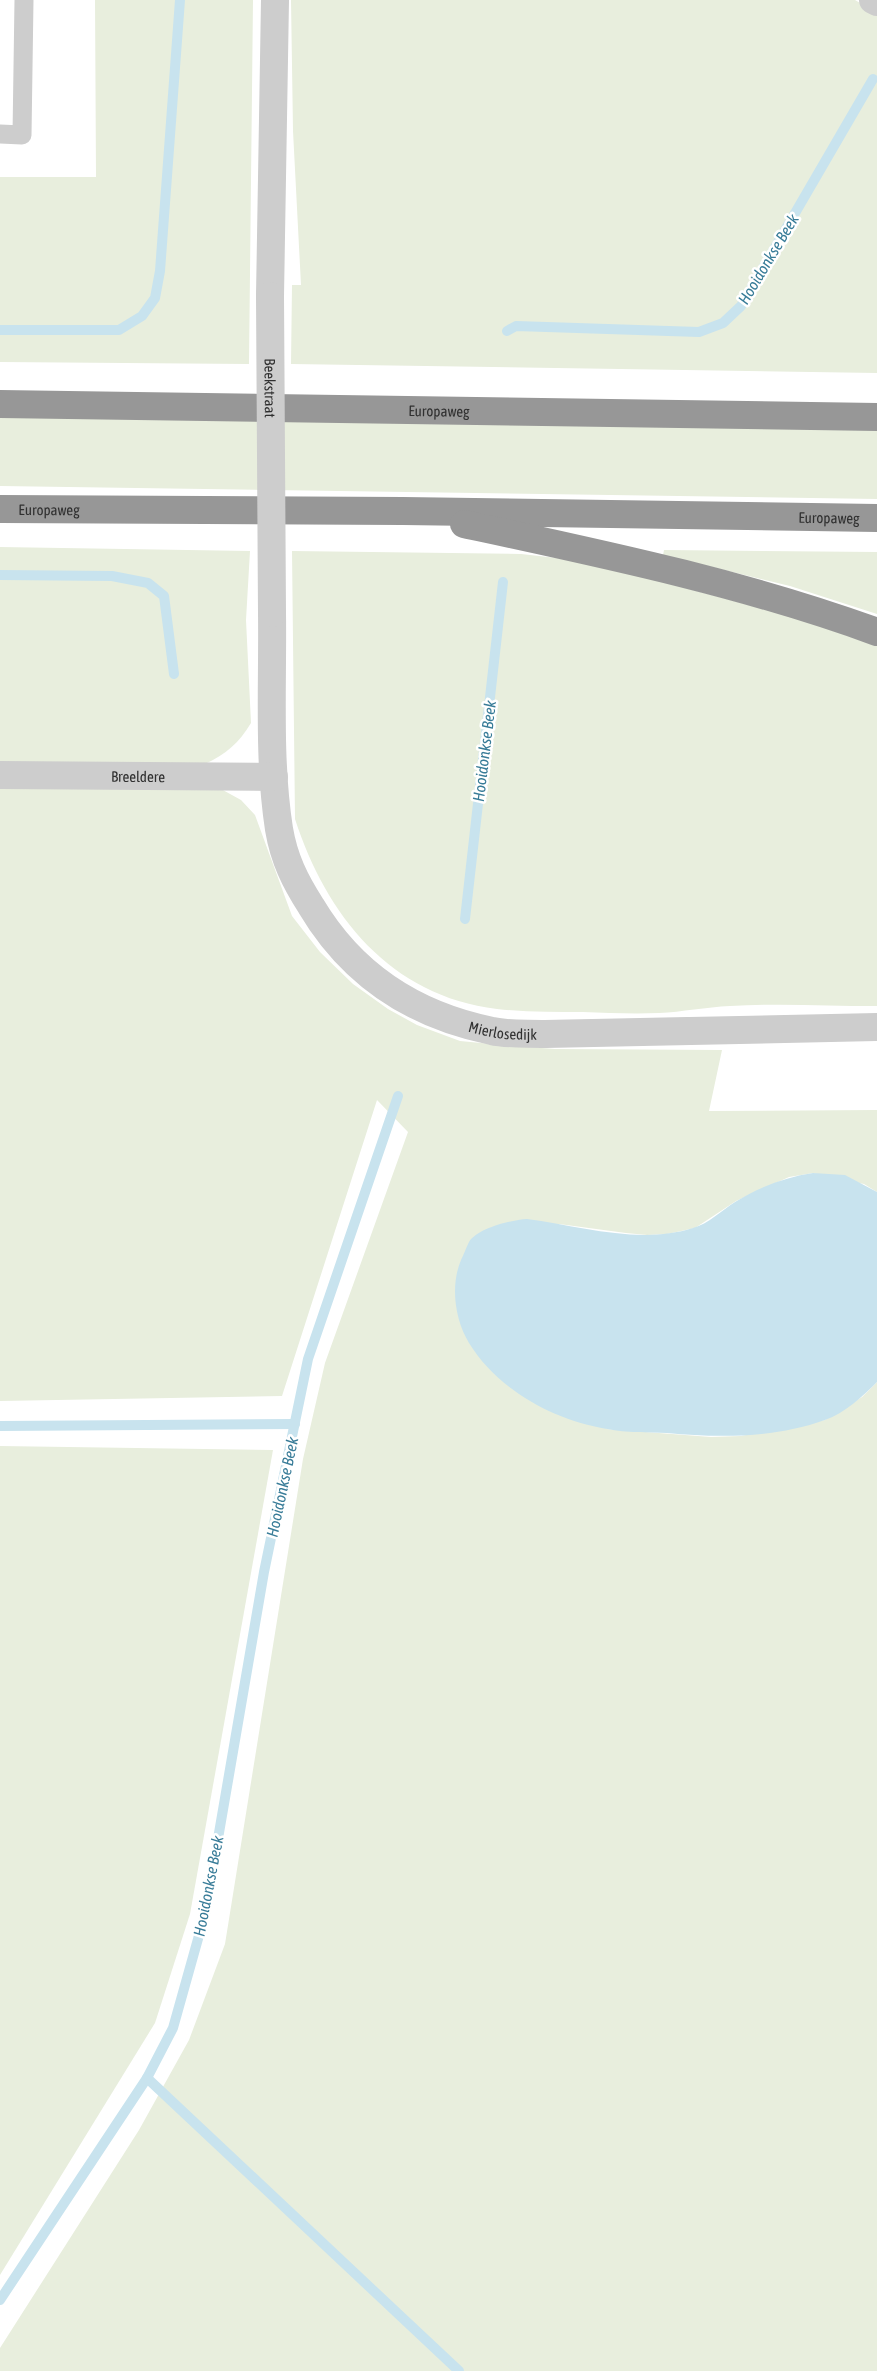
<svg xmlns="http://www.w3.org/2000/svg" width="877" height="2371" viewBox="0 0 877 2371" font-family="'Asap Condensed',sans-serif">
<rect width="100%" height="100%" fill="#fff"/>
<g fill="#e8eedd">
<path d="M95 0H253L249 364 0 362V177H96Z"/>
<path d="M291 0H855L877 13V373L291 364 292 285H301L293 131Z"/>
<path d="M0 417 877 429V499L0 486Z"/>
<path d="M0 547 250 551 246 620 251 723C239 743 226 754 205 764H0Z"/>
<path d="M664 550 877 552V614L790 586 663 555Z"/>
<path d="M292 551 521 554 584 561 877 639V1006C828 1006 779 1003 730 1006 706 1007 682 1012 659 1013 634 1014 608 1013 583 1012 555 1012 525 1012 497 1009 390 996 326 915 295 819Z"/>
<path d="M0 783 221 789 241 800 255 815 292 916 320 952 353 984 388 1009 417 1025 460 1041 502 1045 555 1049 722 1050 709 1111 877 1110V1192L864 1184 813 1173 789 1177 736 1201 695 1228 667 1234 647 1235 626 1233 559 1224 606 1429 711 1437 741 1436 825 1420 862 1397 877 1382V2371H0V2348L139 2130 189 2040 225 1944 303 1459 325 1363 408 1132 377 1100 282 1396 0 1401Z"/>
<path d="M0 1446 273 1450 190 1914 155 2023 0 2275Z"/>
</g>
<path fill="#c8e3ee" d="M813 1173 845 1175 877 1192V1382C862 1397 845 1413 825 1420 775 1438 720 1438 667 1433 647 1432 627 1433 607 1429 553 1420 498 1390 469 1343 455 1320 450 1286 461 1260 464 1254 466 1248 469 1242 478 1228 511 1220 527 1219 580 1226 640 1245 693 1228 708 1224 722 1210 735 1202 759 1187 786 1177 813 1173Z"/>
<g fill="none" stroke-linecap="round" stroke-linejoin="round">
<g stroke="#c8e3ee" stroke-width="10">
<path d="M0 330H119L142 316 155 298 160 271 180 0"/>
<path d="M507 331 516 326 699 332 723 323 741 306 873 79"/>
<path d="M0 575 112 576 148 583 164 596 174 674"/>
<path d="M465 919 503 582"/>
<path d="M0 1426 295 1424"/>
<path d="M147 2078 459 2371"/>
<path d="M0 2300 147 2078 173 2028 205 1914 264 1572 308 1359 398 1096"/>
</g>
<path stroke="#cdcdcd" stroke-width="19" d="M0 134 22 135 24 0"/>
<g stroke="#cdcdcd" stroke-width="28">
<path d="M873 0 877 2"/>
<path d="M270 296 275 0"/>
<path id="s1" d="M272 613C273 684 268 758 279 829 284 859 295 881 311 906 352 975 413 1015 492 1031 509 1035 528 1033 545 1034L877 1027"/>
<path id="s2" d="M0 775 274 777"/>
</g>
<g stroke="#979797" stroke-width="28">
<path id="s3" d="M0 404 877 417"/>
<path id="s4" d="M0 509 403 511 877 518"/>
<path d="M464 524C603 554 743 583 877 632"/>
</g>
<path stroke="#cdcdcd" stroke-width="28" id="s5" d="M270 296 272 613"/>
</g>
<g text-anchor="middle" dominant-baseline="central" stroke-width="5" stroke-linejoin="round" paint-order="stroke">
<g font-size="15" fill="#303030" stroke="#fff">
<text stroke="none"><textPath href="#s5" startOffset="92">Beekstraat</textPath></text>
<text stroke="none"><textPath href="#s3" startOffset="439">Europaweg</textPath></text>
<text stroke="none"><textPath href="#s4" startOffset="49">Europaweg</textPath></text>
<text stroke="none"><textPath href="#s4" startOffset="829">Europaweg</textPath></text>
<text stroke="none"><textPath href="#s2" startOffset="138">Breeldere</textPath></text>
<text stroke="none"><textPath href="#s1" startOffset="538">Mierlosedijk</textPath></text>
</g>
<g font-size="16" font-style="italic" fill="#387c98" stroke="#fff">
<text transform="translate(768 259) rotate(-59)">Hooidonkse Beek</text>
<text transform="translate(484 751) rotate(-83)">Hooidonkse Beek</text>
<text transform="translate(282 1487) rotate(-78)">Hooidonkse Beek</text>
<text transform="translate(208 1886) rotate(-79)">Hooidonkse Beek</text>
</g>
</g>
</svg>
